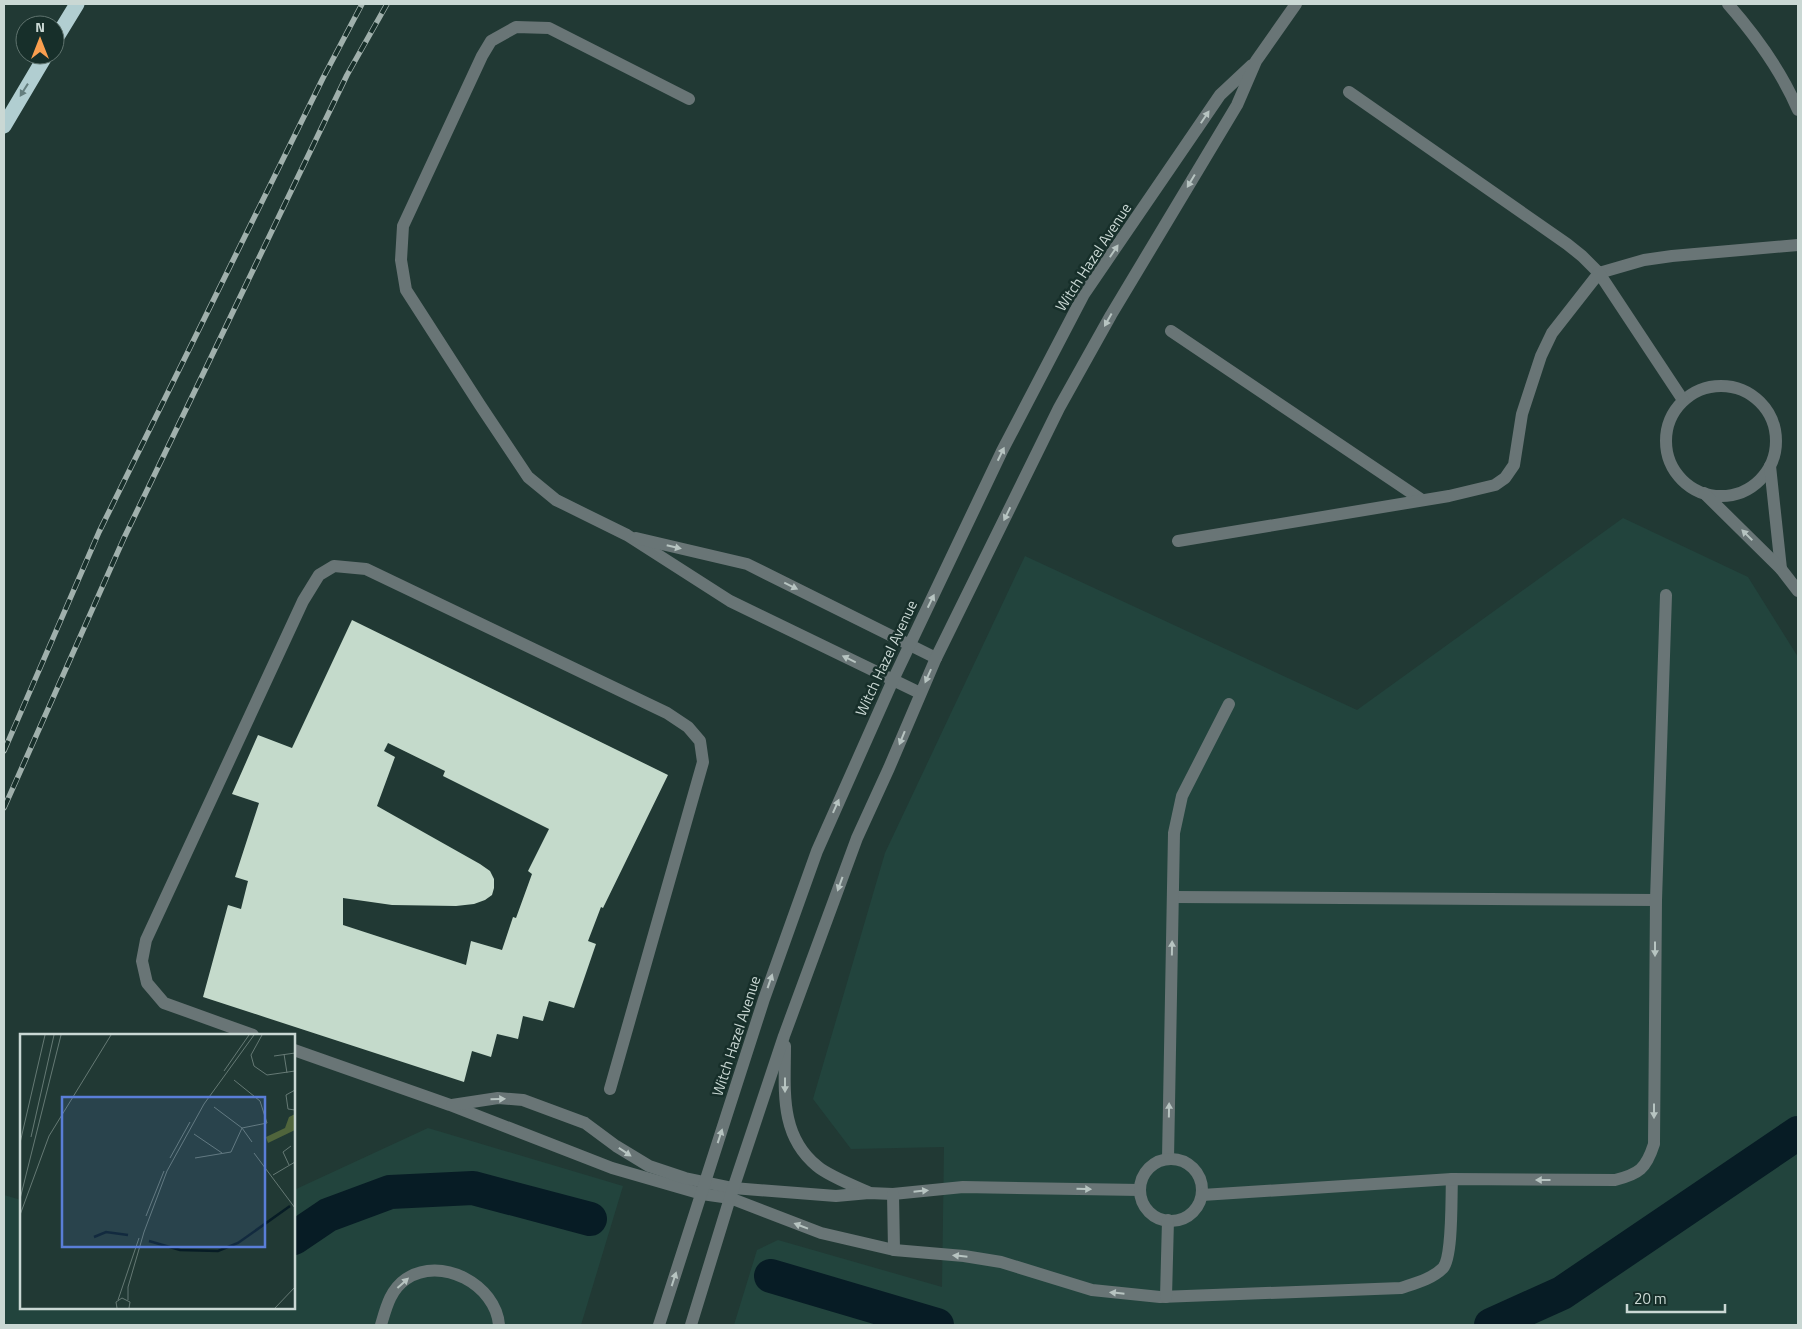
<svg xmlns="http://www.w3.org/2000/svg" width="1802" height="1329" viewBox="0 0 1802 1329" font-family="'Titillium Web',sans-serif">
<rect width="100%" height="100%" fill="#213934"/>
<g fill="#22443d">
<path d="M1623 518 1748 577 1798 657V1325H734L757 1250 778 1240 942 1287 944 1147 851 1149 813 1099 885 853 1025 556 1357 710Z"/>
<path d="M428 1128 623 1186 581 1325H4V1195L21 1200V1308H294V1190Z"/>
</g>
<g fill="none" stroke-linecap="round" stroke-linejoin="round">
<g stroke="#071c25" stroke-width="34">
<path d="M294 1238 328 1215 390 1192 473 1188 590 1219"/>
<path d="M771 1276 937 1325"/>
<path d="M1491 1325 1562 1293 1798 1133"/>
</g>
</g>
<path fill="#c4dacb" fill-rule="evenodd" d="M352 620 668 775 603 908 601 907 588 941 596 944 574 1008 549 1001 543 1021 523 1016 518 1039 497 1034 491 1057 472 1051 464 1082 203 997 228 905 241 909 248 881 235 877 259 803 232 794 258 735 292 748ZM388 743 445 771 443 776 549 829 528 871 532 874 516 918 513 917 502 950 471 941 466 965 343 925V898L392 905 456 906 474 904 485 900 492 895 494 888V879L490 871 480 864 377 806 395 757 384 751Z"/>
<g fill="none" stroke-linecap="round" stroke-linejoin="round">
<g stroke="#697576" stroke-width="12">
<path d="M1728 4C1756 36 1781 70 1798 110"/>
<path d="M1349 92 1567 244 1582 256 1599 273 1644 260 1672 256 1798 245"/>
<path d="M689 99 549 28 516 27 491 41 482 56 403 226 401 260 406 290 480 405 528 477 556 500 627 535 730 601 920 693"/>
<path d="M1171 331 1422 500"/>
<circle cx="1721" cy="441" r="55"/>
<path d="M1770 466 1781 569"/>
<path d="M1704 493 1781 569 1798 591"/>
<path d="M636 538 747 564 936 658"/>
<path d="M1178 541 1449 496 1495 485 1505 478 1514 465 1522 414 1541 356 1552 333 1599 273 1683 400"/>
<path d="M1173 897 1656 900"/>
<path d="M253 1035 164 1003 147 983 142 961 146 940 303 601 319 575 334 566 366 569 667 713 688 727 700 741 703 762 610 1089"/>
<path d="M785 1046C785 1090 779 1135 817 1166 827 1175 854 1186 868 1192"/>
<path d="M294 1050 450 1105 612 1168 702 1194 730 1198 821 1233 894 1250 964 1256 1001 1262 1092 1290 1160 1297 1401 1288C1416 1283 1432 1279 1443 1268 1453 1256 1451 1197 1452 1179"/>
<path d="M452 1105 498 1098 523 1100 585 1123 616 1146 649 1166 685 1178 733 1188 836 1196 869 1193 893 1194 963 1187 1140 1190"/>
<path d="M1168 1159 1174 833 1182 796 1229 704"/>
<circle cx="1171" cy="1190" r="31"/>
<path d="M893 1194 894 1250"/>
<path d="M1202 1195 1452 1179 1615 1180C1639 1174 1646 1169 1654 1144L1656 900 1666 595"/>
<path d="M1166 1297 1168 1220"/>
<path d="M381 1325C386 1308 390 1290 406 1279 441 1255 496 1285 499 1325"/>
<path d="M659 1325 764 999 817 851 893 680 1002 451 1084 294 1220 95 1252 65"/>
<path d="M691 1325 730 1198 784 1036 857 838 889 768 936 658 1059 408 1111 315 1237 105 1256 61 1296 4"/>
</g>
<g stroke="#b1ced1" stroke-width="15">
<path d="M55 40 77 4"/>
<path d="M4 126 46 55"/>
</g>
<g stroke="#a0b0ac" stroke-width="5.5">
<g id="rail">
<path d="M4 751 99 532 323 78 362 4"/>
<path d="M4 808 124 538 347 75 387 4"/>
</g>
</g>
<use href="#rail" stroke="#172f2a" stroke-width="4" stroke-dasharray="11" stroke-linecap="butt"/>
</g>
<defs><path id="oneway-solid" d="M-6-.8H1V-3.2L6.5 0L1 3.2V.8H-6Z" transform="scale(1.25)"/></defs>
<use fill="#647e7e" href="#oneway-solid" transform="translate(24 90) rotate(122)"/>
<g fill="#b7c4c1">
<use href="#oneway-solid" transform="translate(1205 117) rotate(-56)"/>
<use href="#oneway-solid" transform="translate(1191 181) rotate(121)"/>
<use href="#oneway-solid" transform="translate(1114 251) rotate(-56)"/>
<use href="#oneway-solid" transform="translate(1108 320) rotate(119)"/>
<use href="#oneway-solid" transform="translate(1001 454) rotate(-64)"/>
<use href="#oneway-solid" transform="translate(1007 514) rotate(116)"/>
<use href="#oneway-solid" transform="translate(1747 535) rotate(-135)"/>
<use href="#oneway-solid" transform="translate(674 547) rotate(13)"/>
<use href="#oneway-solid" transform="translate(791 586) rotate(26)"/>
<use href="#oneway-solid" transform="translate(931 601) rotate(-64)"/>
<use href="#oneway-solid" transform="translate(849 659) rotate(-154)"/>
<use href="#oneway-solid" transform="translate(928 676) rotate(114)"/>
<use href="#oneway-solid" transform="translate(902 738) rotate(112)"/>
<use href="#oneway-solid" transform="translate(836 806) rotate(-66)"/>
<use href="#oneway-solid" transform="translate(840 884) rotate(110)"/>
<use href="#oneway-solid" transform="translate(1172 948) rotate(-89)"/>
<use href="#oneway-solid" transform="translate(1655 949) rotate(90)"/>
<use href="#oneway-solid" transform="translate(770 981) rotate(-71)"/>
<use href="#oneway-solid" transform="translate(785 1085) rotate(90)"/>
<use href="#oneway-solid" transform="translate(498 1099) rotate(-2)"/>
<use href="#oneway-solid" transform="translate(1169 1110) rotate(-89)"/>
<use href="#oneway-solid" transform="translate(1654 1111) rotate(90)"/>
<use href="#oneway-solid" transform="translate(720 1136) rotate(-72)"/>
<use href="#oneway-solid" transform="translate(625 1152) rotate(34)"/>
<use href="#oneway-solid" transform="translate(1543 1180) rotate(-180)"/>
<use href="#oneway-solid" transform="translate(1084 1189) rotate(1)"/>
<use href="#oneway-solid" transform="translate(921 1191) rotate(-6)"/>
<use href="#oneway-solid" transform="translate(801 1226) rotate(-159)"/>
<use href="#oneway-solid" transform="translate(960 1256) rotate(-174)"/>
<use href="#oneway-solid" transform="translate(674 1279) rotate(-72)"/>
<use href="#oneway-solid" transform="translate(403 1283) rotate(-42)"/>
<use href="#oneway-solid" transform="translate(1117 1293) rotate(-174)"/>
</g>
<g text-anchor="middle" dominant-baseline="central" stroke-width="5" stroke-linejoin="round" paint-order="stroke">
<g font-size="15" fill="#cad8d4" stroke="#172f2a">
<text transform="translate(1093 257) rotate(-57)">Witch Hazel Avenue</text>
<text transform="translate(886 658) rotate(-65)">Witch Hazel Avenue</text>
<text transform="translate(736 1036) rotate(-72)">Witch Hazel Avenue</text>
</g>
</g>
<g transform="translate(20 1034)">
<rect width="275" height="275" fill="#213934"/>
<path d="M275 80V96L248 109 246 103 265 94 269 83Z" fill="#50653c"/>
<path fill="none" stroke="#071c25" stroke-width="2.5" d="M74 203 86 198 108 201M129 207 160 216 198 217 218 209 270 172"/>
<path fill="none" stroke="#657974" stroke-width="1" d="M242 1 231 21 234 32 247 41 275 37M264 20 267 39M254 22 275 19M204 37 229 1M275 56 266 61 268 75 275 76M194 73 222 94 247 89 240 67 214 46M174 100 202 119M11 103 34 1M0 109 25 1M234 119 275 174M150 124 170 88M175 124 211 118 222 94 232 108M269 131 263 118 271 112M253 141 275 128M0 165 41 1M0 181 29 102 91 1M126 182 144 137M98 266 119 204M108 266V253L124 198 147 137 184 70 234 1M97 274 96 268 102 264 110 268 109 274M255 274 275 253"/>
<path fill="#5a7ed7" fill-opacity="0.15" stroke="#5a7ed7" stroke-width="2.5" d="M42 63H245V213H42Z"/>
<rect width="275" height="275" fill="none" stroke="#cad8d4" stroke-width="2.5"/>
</g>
<rect width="1802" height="1329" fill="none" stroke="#cad8d4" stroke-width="10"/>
<g transform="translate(40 40)"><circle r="24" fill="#172f2a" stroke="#5f736e"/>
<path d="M0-4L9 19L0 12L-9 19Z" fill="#fa9f4f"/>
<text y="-8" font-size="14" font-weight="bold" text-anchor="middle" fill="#cad8d4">N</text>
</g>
<path d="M1627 1304v8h98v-8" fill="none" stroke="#cad8d4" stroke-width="2.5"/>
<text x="1634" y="1304" font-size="15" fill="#cad8d4" stroke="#172f2a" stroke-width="4" paint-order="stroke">20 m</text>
</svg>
